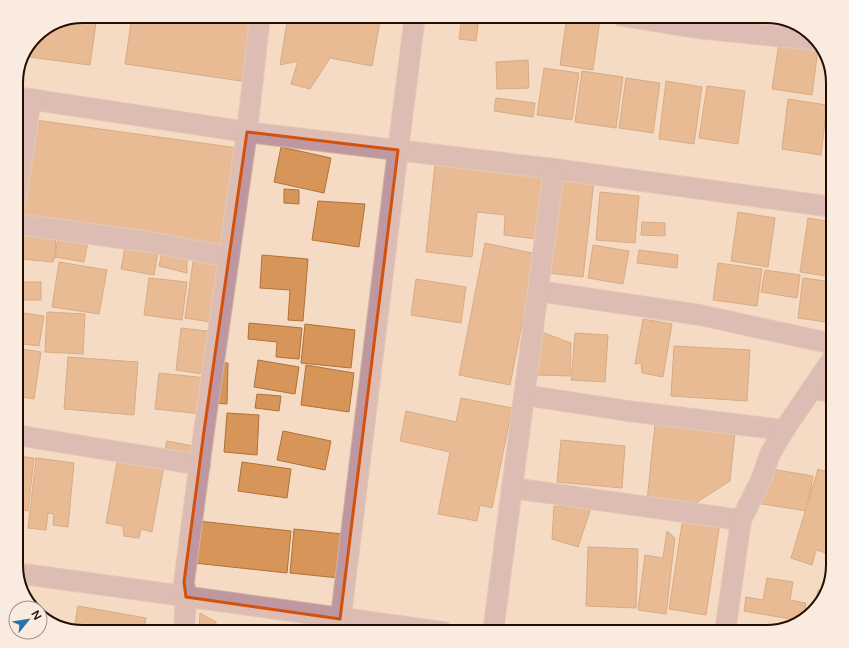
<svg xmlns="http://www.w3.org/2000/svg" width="849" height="648" viewBox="0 0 849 648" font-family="'Varela Round',sans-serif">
<rect width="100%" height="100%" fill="#f6dbc4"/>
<g fill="#d7955a" stroke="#af7238">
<path d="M83 16H97L90 65 22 56 39 33Z"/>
<path d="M132 16H257L248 82 125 64Z"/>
<path d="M288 16H381L372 66 330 58 310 89 291 84 298 61 280 65Z"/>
<path d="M462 16H479L476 41 459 39Z"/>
<path d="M567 16H582L600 19 593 70 560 65Z"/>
<path d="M723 16H766L774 19 773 22Z"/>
<path d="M779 43 818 49 812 95 772 89Z"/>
<path d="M528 60 529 88 497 89 496 62Z"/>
<path d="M544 68 579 73 572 120 537 115Z"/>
<path d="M582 71 623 77 616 128 575 122Z"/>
<path d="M626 78 660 83 653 133 619 128Z"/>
<path d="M666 81 702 87 694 144 659 139Z"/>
<path d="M707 86 745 91 738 144 699 138Z"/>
<path d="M496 98 535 103 533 117 494 111Z"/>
<path d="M788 99 827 105 821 155 782 149Z"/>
<path d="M35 120 238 148 225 247 22 219Z"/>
<path d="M281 147 331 158 324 193 274 182Z"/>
<path d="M435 163 543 175 537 239 504 235 505 215 477 212 472 257 426 252Z"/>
<path d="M559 177 594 181 583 277 548 273Z"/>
<path d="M284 189 299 190V204L284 203Z"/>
<path d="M600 192 639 196 635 243 596 240Z"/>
<path d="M318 201 365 204 359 247 312 240Z"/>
<path d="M738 212 775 218 768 267 731 261Z"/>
<path d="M808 218 833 222V277L800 272Z"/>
<path d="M642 222 665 223V236L641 235Z"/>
<path d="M24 228 56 232 55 257 53 262 21 259Z"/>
<path d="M59 231 89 237 84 262 55 257Z"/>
<path d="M126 241 159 246 154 275 121 269Z"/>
<path d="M485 243 536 254 510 385 459 375Z"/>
<path d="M593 245 629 251 623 284 588 278Z"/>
<path d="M163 247 187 253V273L159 266Z"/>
<path d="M639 250 678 255 677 268 637 263Z"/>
<path d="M194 254 226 259 216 323 185 318Z"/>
<path d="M262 255 308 259 303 321 288 320 290 290 260 288Z"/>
<path d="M59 262 107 270 99 314 52 307Z"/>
<path d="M718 263 762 269 757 306 713 300Z"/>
<path d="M765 270 800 275 797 298 761 292Z"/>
<path d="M149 278 187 282 182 320 144 315Z"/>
<path d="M803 278 833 282V323L798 318Z"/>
<path d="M416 279 466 287 461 323 411 315Z"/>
<rect x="16" y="282" width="25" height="18"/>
<path d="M16 312 44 316 39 346 16 343Z"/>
<path d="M47 312 85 314 83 354 45 352Z"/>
<path d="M643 319 672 324 663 377 642 373 641 363 635 364Z"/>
<path d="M249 323 302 328 299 359 276 357 277 342 248 339Z"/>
<path d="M305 324 355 330 351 368 301 363Z"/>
<path d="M181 328 216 332 210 375 176 370Z"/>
<path d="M539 331 571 343 570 376 537 375Z"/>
<path d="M575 333 608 335 605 382 571 380Z"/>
<path d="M674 346 750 350 747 401 671 396Z"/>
<path d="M16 348 41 352 34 399 16 396Z"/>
<path d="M68 357 138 362 134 415 64 409Z"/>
<path d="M258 360 299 367 295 394 254 387Z"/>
<path d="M215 363H228L227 404 214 403Z"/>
<path d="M306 365 354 373 349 412 301 405Z"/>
<path d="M159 373 207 378 203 414 155 409Z"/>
<path d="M257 394 281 396 279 411 255 408Z"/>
<path d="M461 398 512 408 492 508 480 505 477 521 438 514 450 452 400 441 406 411 456 422Z"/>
<path d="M227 413 259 415 257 455 224 452Z"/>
<path d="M655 424 735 432 730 481 691 506 647 501Z"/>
<path d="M283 431 331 441 325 470 277 460Z"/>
<path d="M561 440 625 446 622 488 557 482Z"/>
<path d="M167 441 193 446 196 461 164 455Z"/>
<path d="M119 451 165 460 152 532 141 529 139 538 124 536 123 526 106 523Z"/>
<path d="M16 456 34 458 28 511 16 509Z"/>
<path d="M36 458 74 463 68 527 53 525 54 514 48 513 46 530 28 528Z"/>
<path d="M242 462 291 469 287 498 238 491Z"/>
<path d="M771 469 813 476 807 511 756 503Z"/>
<path d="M818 469 833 474V555L816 550 812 565 791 558Z"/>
<path d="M554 506 591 508 578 547 552 539Z"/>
<path d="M683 517 720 523 706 615 669 609Z"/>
<path d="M198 521 291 531 287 573 194 563Z"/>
<path d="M294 529 343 534 339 578 290 573Z"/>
<path d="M667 531 675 538 666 614 638 610 645 555 663 558Z"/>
<path d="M588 547 638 549 636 608 586 606Z"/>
<path d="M767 578 793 582 790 600 806 603 804 618 801 621 744 611 746 597 763 600Z"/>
<path d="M825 589 819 606H815L818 590Z"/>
<path d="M78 606 146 618 143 632H83L74 629Z"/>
<path d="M200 613 216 622 215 632H199Z"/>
</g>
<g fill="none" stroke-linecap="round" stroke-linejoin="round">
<g stroke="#d0b6a1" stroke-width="22">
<g id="street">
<path d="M622 16 696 28 815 40"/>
<path d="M16 97 247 132 554 169 833 207"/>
<path d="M16 199 31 99"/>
<path d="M16 224 150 242 229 257"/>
<path d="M538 291 700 315 833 344"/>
<path d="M812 389 833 392"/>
<path d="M524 395 628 411 784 430"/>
<path d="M16 435 200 465"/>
<path d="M512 488 741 520"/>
<path d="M17 573 443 632"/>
<path d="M184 632 186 597 184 582 204 431 247 132 260 16"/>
<path d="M339 632 398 150 415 16"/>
<path d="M493 632 554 169"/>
<path d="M725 632 741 520 761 480 770 454 784 430 833 358"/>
</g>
</g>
<use href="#street" stroke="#be97a1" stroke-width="20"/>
</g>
<path d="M0 0H849V648H0ZM247 132 398 150 340 619 186 597 184 582 204 431Z" fill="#f6dbc4" fill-opacity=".55" fill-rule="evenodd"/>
<path fill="none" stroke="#d4510b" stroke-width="3" stroke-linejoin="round" d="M247 132 398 150 340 619 186 597 184 582 204 431Z"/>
<path d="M0 0H849V648H0ZM83 23H766A60 60 0 0 1 826 83V565A60 60 0 0 1 766 625H83A60 60 0 0 1 23 565V83A60 60 0 0 1 83 23Z" fill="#f9ebe0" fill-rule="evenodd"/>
<path fill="none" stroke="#250d00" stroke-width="2" d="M83 23H766A60 60 0 0 1 826 83V565A60 60 0 0 1 766 625H83A60 60 0 0 1 23 565V83A60 60 0 0 1 83 23Z"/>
<g transform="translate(28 620) rotate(60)"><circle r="19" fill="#f9ebe0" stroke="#a49286"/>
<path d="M0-3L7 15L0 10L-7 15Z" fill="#2775a7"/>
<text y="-6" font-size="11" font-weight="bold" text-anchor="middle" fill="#250d00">N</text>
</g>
</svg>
